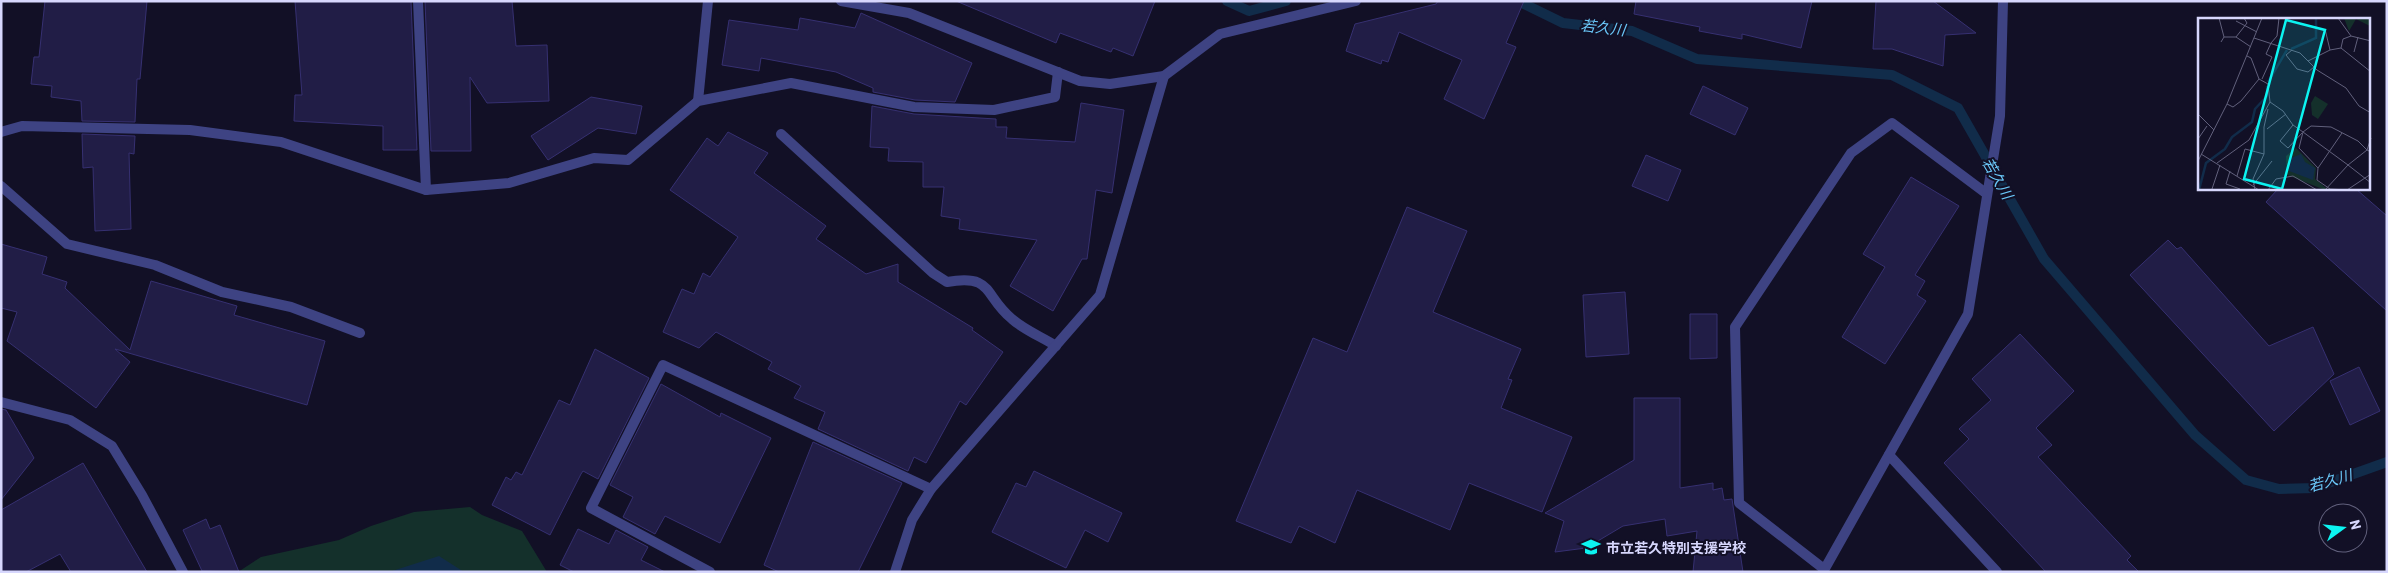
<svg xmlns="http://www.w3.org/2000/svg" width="2388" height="573" viewBox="0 0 2388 573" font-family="Barlow,'Noto Sans JP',sans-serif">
<rect width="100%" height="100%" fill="#121026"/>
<path fill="#14302b" d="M470 507 482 515 522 531 547 572H238L261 557 339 540 371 526 414 512Z"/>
<path fill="#112c4a" d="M439 556 464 572H389Z"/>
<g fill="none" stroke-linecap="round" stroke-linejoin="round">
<g stroke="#112c4a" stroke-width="10">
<path d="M1227 1 1249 11 1286 1"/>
<path d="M1518 1 1563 23 1632 31 1697 59 1892 75 1958 108 2044 259 2195 435 2246 480 2279 489 2314 488 2387 462"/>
</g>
</g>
<g fill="#211d46" stroke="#363071">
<path d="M45 1H147L140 79H137L135 122 82 121 81 101 51 97 52 86 31 84 34 57H39Z"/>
<path d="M295 1H411L417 150H383V126L294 121 295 95H302Z"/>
<path d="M425 1H512L516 46 547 45 549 101 487 103 470 77 471 151H431Z"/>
<path d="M956 1H1155L1133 56 1113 48 1111 52 1060 33 1056 43Z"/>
<path d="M1438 1H1524L1506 43 1516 47 1484 119 1444 99 1462 60 1399 32 1388 62 1382 60 1381 64 1346 51 1355 24 1436 4Z"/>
<path d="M1636 1H1812L1801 48 1742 34V39L1699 31 1700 27 1634 14Z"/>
<path d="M1876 1H1933L1976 33 1945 35 1943 66 1892 49H1873Z"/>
<path d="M861 13 972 63 955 102 915 100 873 92V88L836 72 761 58 759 71 722 65 729 20 798 30 800 18 855 28Z"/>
<path d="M1703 86 1748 108 1735 135 1690 114Z"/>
<path d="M591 97 642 106 636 134 598 128 548 160 531 136Z"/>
<path d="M1081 103 1124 110 1112 193 1096 190 1087 259H1082L1053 311 1010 286 1037 240 959 229 960 219 941 216 944 187H923V162L888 161 889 148 870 147 872 106 914 114 996 119V127H1007L1006 138 1075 142Z"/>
<path d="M728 132 768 153 754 173 826 226 816 239 866 274 898 264V282L973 328 972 330 1003 352 966 405 960 401 926 463 914 457 908 471 818 429 825 412 794 398 801 386 768 369 772 362 716 332 699 348 663 332 682 289 694 294 703 273 710 277 738 237 670 190 707 138 718 146Z"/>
<path d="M82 134 135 136 134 154 129 153 131 229 95 231 93 167 83 168Z"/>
<path d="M1646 155 1681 170 1668 201 1632 186Z"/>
<path d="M1911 177 1959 206 1915 275 1925 281 1917 295 1926 301 1885 364 1842 337 1885 267 1863 254Z"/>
<path d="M2278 189H2356L2387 216V311L2266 202Z"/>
<path d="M1407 207 1467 231 1433 312 1521 349 1508 379 1512 380 1501 408 1572 437 1542 512 1469 483 1450 530 1357 490 1335 543 1299 526 1291 543 1236 521 1313 338 1347 352Z"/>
<path d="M2168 240 2177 249 2181 247 2269 346 2313 327 2334 374 2274 431 2130 275Z"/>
<path d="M1 244 47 257 42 274 67 282 65 288 130 350 151 281 237 306 234 315 325 341 307 405 115 349 130 362 96 408 7 341 17 312 1 308Z"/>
<path d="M1625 292 1629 354 1586 357 1583 295Z"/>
<path d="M1690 314H1717V358L1690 359Z"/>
<path d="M2020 334 2074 391 2036 428 2052 445 2038 457 2131 556 2127 560 2139 572H2046L1944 463 1969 439 1959 429 1991 400 1972 379Z"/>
<path d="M595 349 649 378 598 479 583 471 581 474 550 535 492 505 506 477 511 480 516 472 522 475 559 400 570 405Z"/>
<path d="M2359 367 2380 411 2350 425 2330 381Z"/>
<path d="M661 384 720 417 721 413 771 438 720 543 665 516 655 534 623 517 633 497 610 485Z"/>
<path d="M1634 398H1680V488L1713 483V490L1722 488 1724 500 1732 499 1743 572H1693L1697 531 1667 536 1665 519 1623 526 1586 548 1555 552 1564 521 1545 513 1634 460Z"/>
<path d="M1 409 6 410 34 458 1 500Z"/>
<path d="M813 442 902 483 858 572H779L764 565Z"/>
<path d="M83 463 147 572H71L60 554 26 572H1V510Z"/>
<path d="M1034 471 1122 513 1108 542 1085 530 1066 568 992 532 1016 483 1026 487Z"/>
<path d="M206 519 210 529 220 525 239 572 202 571 183 530Z"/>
<path d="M578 529 609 544 616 530 648 547 641 560 665 572H574L560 565Z"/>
</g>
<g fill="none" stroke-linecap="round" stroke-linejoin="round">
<g stroke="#3e4383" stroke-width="10">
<path d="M698 101 708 1"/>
<path d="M781 134 933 273 947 282C994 274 983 295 1012 319 1024 330 1042 337 1056 346"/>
<path d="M1 186 67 244 155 265 222 292 291 307 360 333"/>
<path d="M426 190 509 183 594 158 628 160 698 101 791 83 914 107 994 110 1055 97 1058 72"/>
</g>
<g stroke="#3e4383" stroke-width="10">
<path d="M841 1 909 13 1080 81 1110 84 1164 76"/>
<path d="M1 132 22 126 190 130 281 142 426 190 418 1"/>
<path d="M1 402 70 420 112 446 142 495 183 572"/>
<path d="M1824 569 1739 503 1735 327 1851 153 1892 123 1987 194"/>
<path d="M710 572 591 508 663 365 931 489"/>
<path d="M895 572 912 520 931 489 1100 295 1164 76 1220 34 1356 1"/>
</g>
<g stroke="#3e4383" stroke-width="10">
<path d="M1889 455 1997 572"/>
<path d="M1823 572 1968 314 2000 116 2003 1"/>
</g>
</g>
<defs>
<g id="school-bare" transform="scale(1.5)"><path d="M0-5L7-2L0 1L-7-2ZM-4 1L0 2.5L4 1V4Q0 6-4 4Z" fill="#0cf4f1" stroke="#121026" stroke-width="2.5" paint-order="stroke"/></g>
</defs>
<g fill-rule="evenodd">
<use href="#school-bare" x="1591" y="547"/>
</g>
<g text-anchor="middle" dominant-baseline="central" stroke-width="4" stroke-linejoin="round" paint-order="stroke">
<g font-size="14" font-weight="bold" fill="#d7d7fd" stroke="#121026" text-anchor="start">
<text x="1606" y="547">市立若久特別支援学校</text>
</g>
<g font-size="15" font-style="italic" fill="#6ac7f8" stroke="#121026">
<text transform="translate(1603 27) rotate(7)">若久川</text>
<text transform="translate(1998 178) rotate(60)">若久川</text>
<text transform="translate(2330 480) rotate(-16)">若久川</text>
</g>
</g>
<g transform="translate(2198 18)">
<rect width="172" height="172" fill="#121026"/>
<path d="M146 0H172V8L158 1 151 13ZM117 78 130 86 120 101 114 97 113 85ZM98 130 118 150 117 161 128 170 127 172 89 157 88 138Z" fill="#14302b"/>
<path d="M103 136 107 144 117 150 115 162 91 153V141Z" fill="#112c4a"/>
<path fill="none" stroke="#112c4a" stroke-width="2.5" d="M93 31 118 20V0M70 64 89 32M1 172 8 145 27 131 34 119 54 104 57 91 69 78V68"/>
<path fill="none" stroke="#61607c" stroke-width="1" d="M21 0 26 19 23 24M140 0 153 18M38 3 59 14M127 11 132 32M26 19H38L53 29M38 19 49 5 46 0M56 20 102 35 119 52 148 70 161 88 173 95M73 25 79 18 81 0M143 30 145 21 153 18 173 23M94 32 88 37 99 51 110 54 116 49M156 34 160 19M49 38 53 40 61 61 70 66 72 84 85 93 95 107 105 114 101 130 120 150 119 162 132 171 149 172 173 156M110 43 132 32 143 30 173 54M64 61 74 39 68 36 73 25M29 86 35 89 43 83 61 61M0 96 16 112M95 107 82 123 90 130 104 115M69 111 88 96M173 120 169 132 150 147 105 114 113 108 133 109 160 123 169 132 173 134M0 121 9 108M3 136 61 172M0 143 29 86 64 0M19 145 51 122 72 84M120 150 144 115M32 153 28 166 42 171M39 158 47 131 66 136M55 167 74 143M14 171 22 147M57 172 55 161 66 136V109L70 91M70 172 78 161 95 158 119 172M127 172 150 147 173 165"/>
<path fill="#0cf4f1" fill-opacity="0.15" stroke="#0cf4f1" stroke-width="2.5" d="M88 2 127 12 84 171 46 161Z"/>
<rect width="172" height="172" fill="none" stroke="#d7d7fd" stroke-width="2.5"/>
</g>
<rect width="2388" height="573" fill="none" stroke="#d7d7fd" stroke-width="5"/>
<g transform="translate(2343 528) rotate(75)"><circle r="24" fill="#121026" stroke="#61607c"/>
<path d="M0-4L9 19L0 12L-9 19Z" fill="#0cf4f1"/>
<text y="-8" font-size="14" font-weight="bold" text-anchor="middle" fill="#d7d7fd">N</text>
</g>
</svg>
